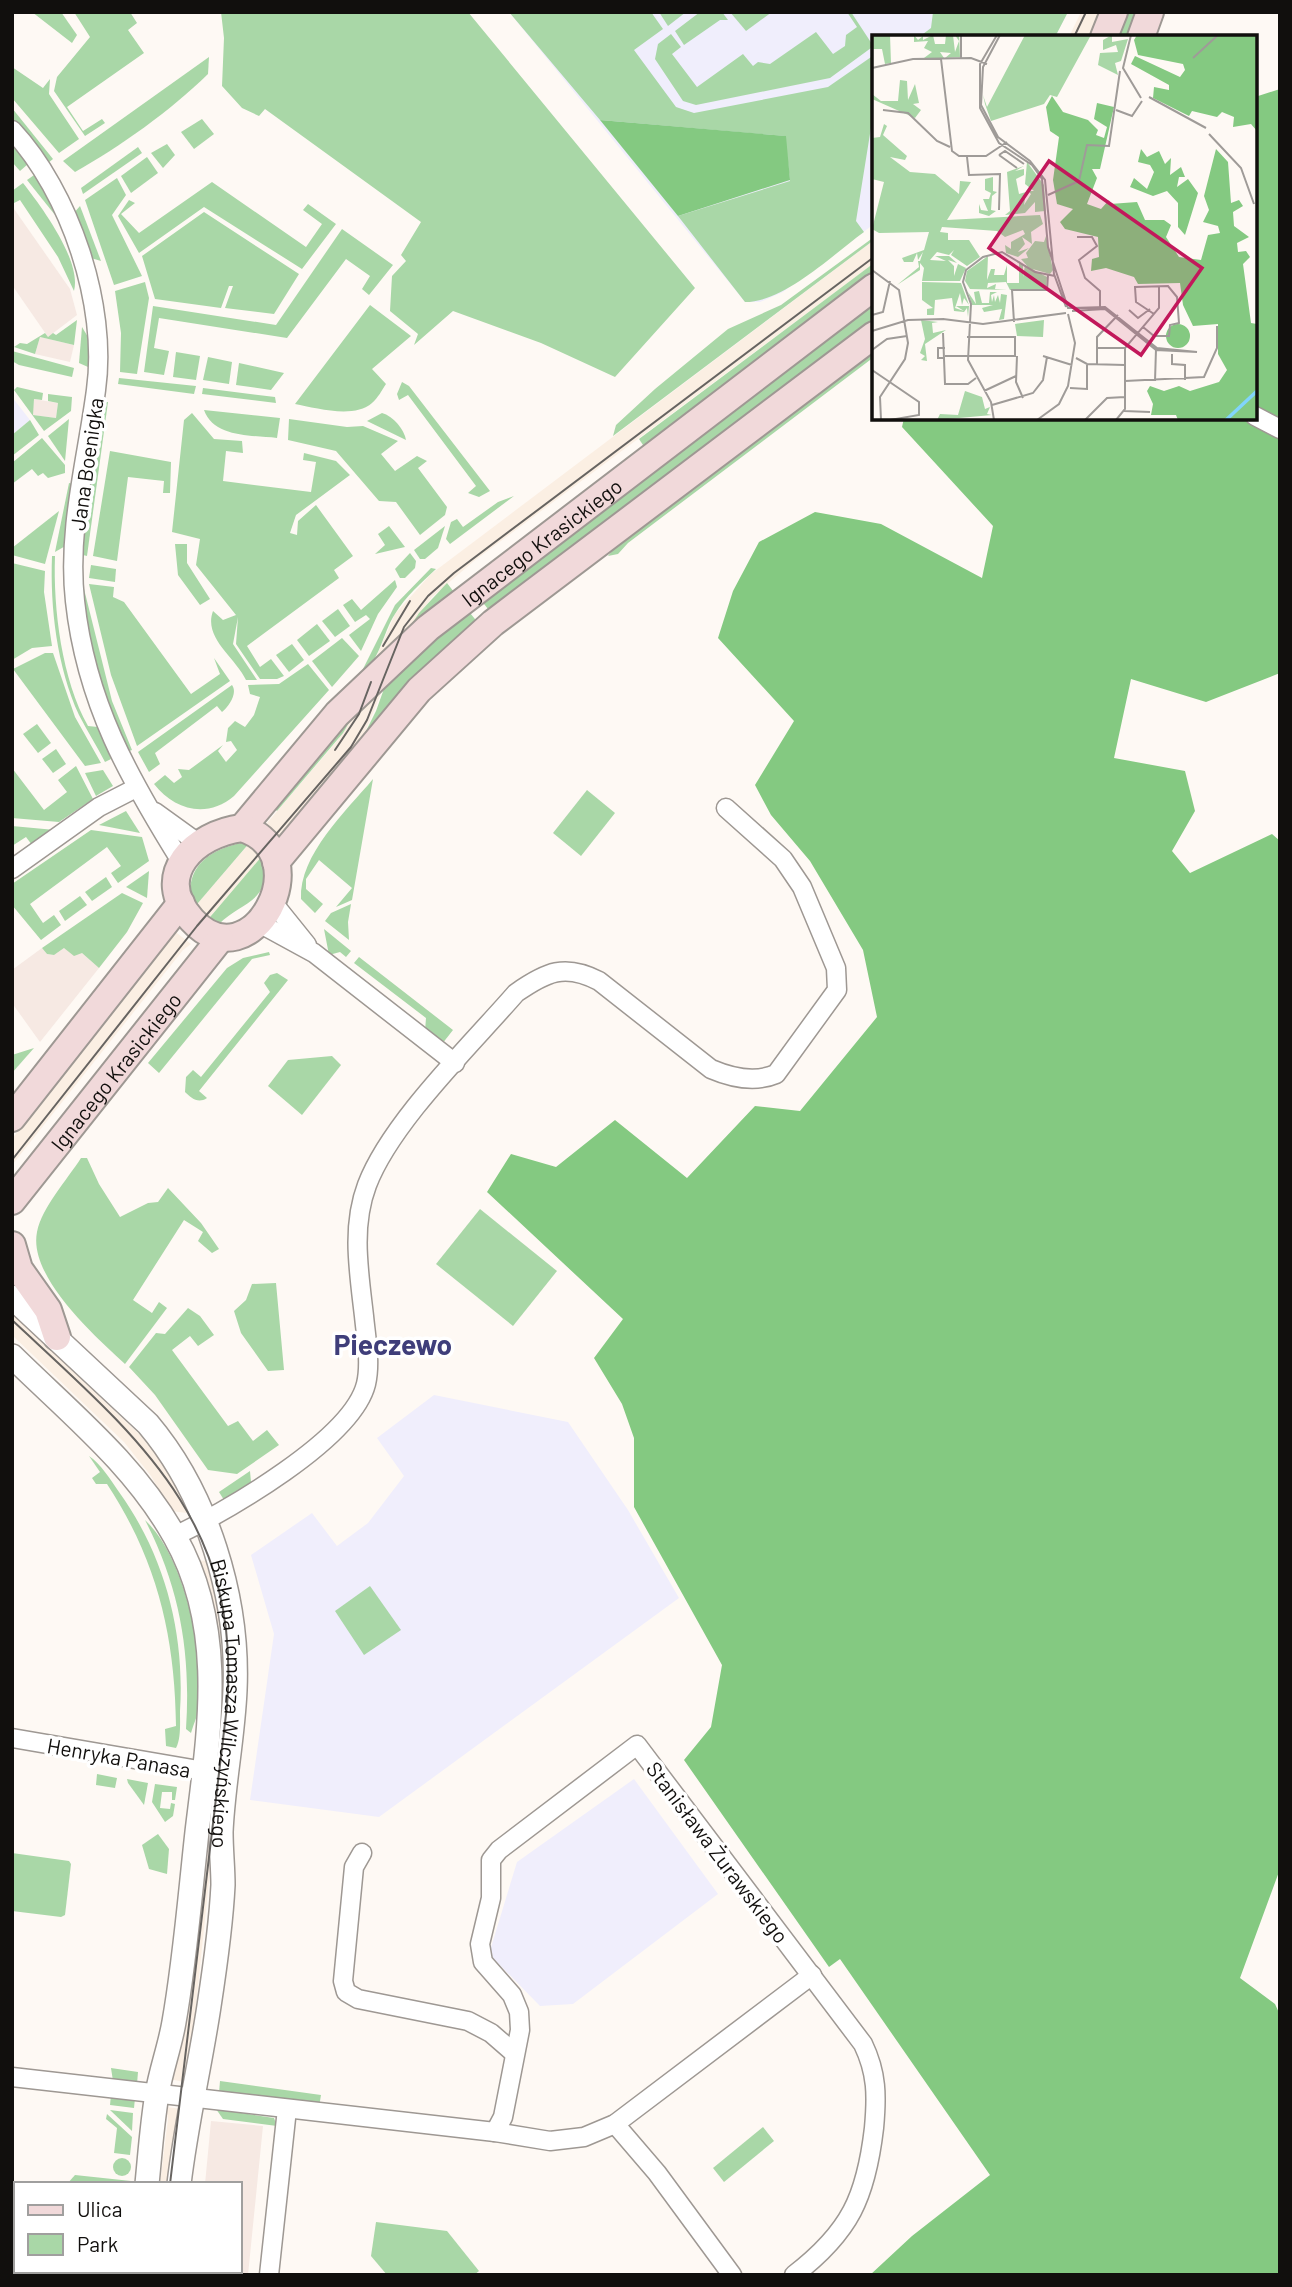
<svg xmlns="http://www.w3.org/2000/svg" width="1292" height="2287" viewBox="0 0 1292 2287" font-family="Barlow,sans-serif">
<rect width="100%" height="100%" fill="#fef9f4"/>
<g fill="#f6e9e3">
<path d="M12 206 70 289 77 315 48 337 12 285Z"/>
<path d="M40 337 74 345 70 362 35 354Z"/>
<path d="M34 399 58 403 56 418 32 415Z"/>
<path d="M42 948 47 954 54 955 64 948 82 953 99 968 40 1042 12 1003V970Z"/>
<path d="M211 2121 263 2126 248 2275H196V2271H240V2184H205Z"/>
</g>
<g fill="#fbefe3">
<path d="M1081 12H1102L1090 37H1069Z"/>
<path d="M874 240V263L474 561 432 597 407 631 371 669 395 614 431 574Z"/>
<path d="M390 672 363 737 274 842 262 829 337 741 353 716Z"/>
<path d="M253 839 264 854 203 925 191 911Z"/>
<path d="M173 930 191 944 183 950 12 1165V1139L168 940Z"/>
<path d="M12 1314 140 1435 162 1463 195 1514 171 1511 151 1476 124 1442 12 1335Z"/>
<path d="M213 1560 224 1596 226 1754 210 1753 196 1561Z"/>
<path d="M199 1846 216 1847 210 1871 188 2083 170 2079Z"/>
<path d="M166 2107 183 2109 174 2184H160L168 2119Z"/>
</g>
<g fill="#f0eefc">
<path d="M509 12H1068L1055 37H874V224L783 292 760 302H745Z"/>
<path d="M12 397 30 420 12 435Z"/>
<path d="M434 1395 568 1422 628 1510 679 1598 379 1817 250 1800 274 1634 251 1555 312 1513 337 1546 368 1523 404 1476 377 1438Z"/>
<path d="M634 1779 718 1894 573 2004 540 2006 489 1954 517 1862Z"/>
</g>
<g fill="#a9d7a7">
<path d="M32 12H61L77 35 72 43Z"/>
<path d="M74 12H130L137 23 128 30 144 53 67 107 83 131 102 119 105 123 85 136 54 91 57 77 90 37Z"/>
<path d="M221 12H468L695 288 615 377 541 343 453 311 414 345 418 334 390 311 392 276 406 261 401 255 421 222 265 109 259 116 242 108 222 86 224 38Z"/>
<path d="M509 12H651L663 29 634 50 676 107 694 113 828 87 874 55V109L856 221 864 232C832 255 785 302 745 302L678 216 790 181 785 136 600 120Z"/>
<path d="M659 12H686L668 26Z"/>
<path d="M700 12H722L728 20H720L684 45 675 31Z"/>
<path d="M730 12H772L746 31Z"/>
<path d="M847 12H851L872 44 871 48 830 78 696 105 683 101 655 59 658 44 671 34 681 47 672 54 697 87 743 54 753 66 758 62 770 64 816 32 833 54 845 46 846 35 857 27Z"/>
<path d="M933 12H1068L1055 37H919L931 28Z"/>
<path d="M1125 12H1140L1130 37H1115Z"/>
<path d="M209 57 208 74C170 111 121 146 75 172L63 161Z"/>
<path d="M12 67 43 88 50 79 49 94 79 139 59 153 12 98Z"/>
<path d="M12 108 53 159 48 163 12 120Z"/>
<path d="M202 119 214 134 194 149 181 132Z"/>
<path d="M167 144 175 155 163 168 151 153Z"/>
<path d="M12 145 28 164 20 171 12 162Z"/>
<path d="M138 147 142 153 83 194 81 188Z"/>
<path d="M147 157 158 173 131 193 121 176Z"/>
<path d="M37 173 55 215 27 180Z"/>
<path d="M117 178 126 195 112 215 142 276 114 285 85 200Z"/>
<path d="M212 182 306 247 322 224 303 210 308 204 336 224 302 269 204 207 139 253 118 216 129 200 135 203 121 214 139 233Z"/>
<path d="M23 183C41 206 82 261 74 291L58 257 20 200 14 203 12 191Z"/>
<path d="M80 206 101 261 91 258 73 214Z"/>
<path d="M204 212 299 274 274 314 225 308 233 286H229L221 308 155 299 142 256Z"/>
<path d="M342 229 393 265 369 295 362 289 370 276 346 259 287 338 159 318 154 348 169 351 164 375 144 372 153 306 276 325Z"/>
<path d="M874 237V240L613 436 616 425 655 389 728 329 781 305Z"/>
<path d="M874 263V274L645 448 639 439Z"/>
<path d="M145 282 149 298 137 374 120 372 121 333 115 291Z"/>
<path d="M874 298V324L492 614 480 599Z"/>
<path d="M370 305 411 336 372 369 386 384C382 390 378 398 372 403 354 419 316 408 295 404Z"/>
<path d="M77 320 74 345 40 337 35 354 14 347 20 343 27 344 45 333 48 337 53 333 56 335Z"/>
<path d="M82 327 88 337V367L79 363Z"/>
<path d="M874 347V357L628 543 618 554 608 556 624 536Z"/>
<path d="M12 351 74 368 72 377 19 365 12 361Z"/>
<path d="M176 352 200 356 196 380 173 377Z"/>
<path d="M208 357 232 362 229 384 203 380Z"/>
<path d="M239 363 284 373 271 390 236 385Z"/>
<path d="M119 378 196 386 194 394 118 384Z"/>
<path d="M402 382 409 386 490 491 479 497 468 493 476 486 408 395 399 400 397 394Z"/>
<path d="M17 387 43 393 42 400 34 399 33 415 56 418 58 403 48 401V394L72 397 71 411 44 431 14 390Z"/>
<path d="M203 388 275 397 276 403 202 394Z"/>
<path d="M105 402H108L87 556 83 555 82 540Z"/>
<path d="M204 410 280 418 277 438C252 435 214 438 204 410Z"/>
<path d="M192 413 214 439 242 441 243 453 226 451 223 481 311 492 316 462 303 460 304 453 336 461 350 475 296 515 290 533 297 535 298 521 316 505 353 556 334 570 339 578 247 646 260 667 271 659 284 676 277 679H260L236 644 238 617 233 644 257 680H246C235 657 203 638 213 611L223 620 236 615 196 565 200 539 172 532 184 420Z"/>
<path d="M382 413C393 416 404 429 406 440L367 421Z"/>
<path d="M69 419 65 461 48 436Z"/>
<path d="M289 419 347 427 363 426 398 441 381 454 395 471 417 456 427 461 418 468 447 507 445 515 420 535 396 502 379 501 336 451 288 440Z"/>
<path d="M30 420 39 435 12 456V435Z"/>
<path d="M42 438 65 465V473L48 478 43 473 38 476 32 469 12 484V463Z"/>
<path d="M110 451 171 462 170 493H163L164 481 128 477 117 561 93 556Z"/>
<path d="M69 483 73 484 67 545 55 552Z"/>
<path d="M514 496 450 544 446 539 451 522 457 519 463 527 498 502Z"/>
<path d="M59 511 45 564 12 555V548Z"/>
<path d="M389 526 405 547 375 554 385 545 378 534Z"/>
<path d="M445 526 438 548 425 559H420L414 550Z"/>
<path d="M175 544H187V563L210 599 200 605 178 575Z"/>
<path d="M410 553 416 561 415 568 405 578H400L395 569Z"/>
<path d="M52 556H55C53 609 62 680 88 726L98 727 111 759 105 762C97 746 87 731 79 715 57 667 50 608 52 556Z"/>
<path d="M12 563 45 571 44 592 52 646 32 648 12 660Z"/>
<path d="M91 565 116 569 115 582 89 578Z"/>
<path d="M431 568 436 569C421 583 406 596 395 614 383 632 379 664 360 675L395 605Z"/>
<path d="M395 580 397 587 378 614 361 651 349 635 370 619 366 615 355 622 343 605 352 599 361 610Z"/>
<path d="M447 583 457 596 407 631 419 613Z"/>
<path d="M89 584 114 587 113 597 124 602 191 694 220 674 214 658 230 681 137 746 111 675Z"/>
<path d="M83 585 112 701 132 750 124 753C104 700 84 643 83 585Z"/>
<path d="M466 608 479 624 295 826 291 823 363 737 376 711 390 672Z"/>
<path d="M338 609 350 626 335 637 322 621Z"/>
<path d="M317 624 330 641 309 656 297 640Z"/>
<path d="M342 638 359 656 332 687 312 661Z"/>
<path d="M292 644 304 660 289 672 276 655Z"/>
<path d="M45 653H53L75 717 101 763 85 766 13 669Z"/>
<path d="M308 664 329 690 234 796C207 819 174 810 154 784L165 775 174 783 182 777 178 769 189 770 223 745 218 751 226 762 237 750 231 741 226 742 228 728 235 721 245 727 254 715 260 697 250 694 248 685 279 684Z"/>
<path d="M232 685C238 693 229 706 222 712L217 706 155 753 160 764 149 772 138 752Z"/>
<path d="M353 716 343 733 277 811 272 806Z"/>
<path d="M37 724 51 743 38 753 23 734Z"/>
<path d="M56 749 66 764 53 773 42 759Z"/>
<path d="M76 766 93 799 59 822 12 818V768L44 810 67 792 58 780Z"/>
<path d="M103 770 113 786 96 796 85 773Z"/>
<path d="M373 779 352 900 336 907 352 888 319 860 306 879V889L323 904 315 913 301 899C299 855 346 811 373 779Z"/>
<path d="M587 790 615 813 581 856 553 833Z"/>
<path d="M126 811 140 833 99 825Z"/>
<path d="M12 826 55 830 32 845 26 837 12 846Z"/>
<path d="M91 830 142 837 149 861 118 883 111 873 121 866 107 847 30 904 43 923 54 915 61 925 41 940 12 905V884Z"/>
<path d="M251 841 192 910C182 864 211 848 251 841Z"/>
<path d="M262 856C275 902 241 901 219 924L205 923Z"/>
<path d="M149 871 147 898 126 887Z"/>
<path d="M106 877 112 887 92 901 85 892Z"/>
<path d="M122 893 143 903 127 932 99 968 82 953 74 956 64 948 54 955 47 954 42 948Z"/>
<path d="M80 896 87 905 65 921 59 911Z"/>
<path d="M351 904 348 922 349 940 325 921 331 913Z"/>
<path d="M324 929 351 951 346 957 340 952 329 955Z"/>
<path d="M269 952 270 955 252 959 159 1073 148 1063 227 968 243 958Z"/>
<path d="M359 957 453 1030 442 1044 425 1031 426 1018 354 963Z"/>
<path d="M277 973 288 980 199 1091 207 1098C198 1104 191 1098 185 1092L186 1077 193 1070 201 1077 270 992 264 983 270 975Z"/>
<path d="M34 1048 12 1073V1055Z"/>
<path d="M332 1056 341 1065 302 1115 268 1086 288 1060Z"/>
<path d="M81 1158H87L99 1184 120 1217 148 1203 158 1202 168 1188 201 1223 219 1249 212 1253 198 1241 203 1232 184 1220 133 1300 152 1313 159 1302 167 1308 125 1364C96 1337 28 1277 37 1232 42 1207 67 1180 81 1158Z"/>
<path d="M480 1209 557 1271 513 1326 436 1264Z"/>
<path d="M276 1283 284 1370 268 1371 241 1333 234 1311 246 1300 252 1284Z"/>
<path d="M188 1308 200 1316 214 1335 198 1346 190 1336 172 1350 228 1426 238 1421 253 1441 267 1430 279 1445 237 1474 208 1470 155 1395 129 1367 156 1333 165 1334Z"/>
<path d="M89 1456C101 1464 110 1479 119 1492 165 1556 185 1633 180 1711 180 1723 181 1739 176 1748L166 1746 165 1729 176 1726C175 1636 157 1560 107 1484H96L92 1478 100 1472Z"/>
<path d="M250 1471 251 1482 224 1500 219 1492Z"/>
<path d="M145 1520C184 1556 203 1649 200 1702 199 1712 194 1723 191 1733L186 1729C191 1653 180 1588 145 1520Z"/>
<path d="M370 1586 401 1630 364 1655 335 1611Z"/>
<path d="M97 1774 117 1778 115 1788 96 1785Z"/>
<path d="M127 1779 148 1783 144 1805 128 1783Z"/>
<path d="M155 1784 177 1787 175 1800H172V1792H162L160 1808 170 1809 171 1803 175 1804 173 1816 165 1822 152 1802Z"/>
<path d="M158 1834 169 1849 167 1874 149 1869 142 1845Z"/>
<path d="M12 1853 69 1861 71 1864 65 1915 61 1917 12 1911Z"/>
<path d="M111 2068 138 2072 137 2084 113 2081Z"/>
<path d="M220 2081 321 2095 319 2107 219 2093Z"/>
<path d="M111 2095 135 2098 134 2108 110 2105Z"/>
<path d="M216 2109 274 2118 277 2126 223 2119Z"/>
<path d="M110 2110 133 2113 132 2131Z"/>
<path d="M107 2114 132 2137 130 2155 114 2153 117 2128 106 2119Z"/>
<path d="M763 2127 774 2141 724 2182 713 2168Z"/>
<circle cx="122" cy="2167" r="9"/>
<path d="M75 2175 131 2181 130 2184H67Z"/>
<path d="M12 2191 16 2192V2271H86V2275H12Z"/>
<path d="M376 2222 447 2231 479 2271 474 2275H387L371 2256Z"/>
</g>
<g fill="#84c981">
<path d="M1280 89V673L1206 702 1131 679 1114 758 1185 771 1195 811 1172 851 1190 873 1272 834 1280 841V1869L1240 1978 1275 2004 1280 2015V2275H870L912 2236 990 2175 840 1959 829 1967 684 1760 711 1727 722 1665 634 1507V1438L622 1404 594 1358 623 1319 487 1192 511 1154 556 1167 615 1120 687 1178 755 1106 800 1111 877 1017 863 950 810 861 771 815 755 785 794 721 718 638 733 591 759 542 815 512 881 524 982 578 993 526 902 427 904 418H1255V97Z"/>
<path d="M600 120 786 136 790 180 678 216Z"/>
</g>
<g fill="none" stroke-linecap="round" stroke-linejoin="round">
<g stroke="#9e9893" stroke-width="21">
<g id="minor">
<path d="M12 130C70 192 108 305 96 390 87 459 67 530 75 601 86 703 129 778 182 863"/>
<path d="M1255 416 1280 429"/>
<path d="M155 812 198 843"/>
<path d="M12 869 99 807 136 788"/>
<path d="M274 904 307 945"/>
<path d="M259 923 314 953 455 1063"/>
<path d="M175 1536C226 1511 352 1440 366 1384 371 1363 366 1337 364 1316 359 1272 351 1227 367 1185 391 1122 471 1045 516 993 546 972 565 963 599 981L711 1069C732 1078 755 1083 776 1074L837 990 836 968 802 887 783 859 726 808"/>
<path d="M12 1738 216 1773"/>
<path d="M362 1853 354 1867 343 1981 346 1992 358 1999 468 2021 491 2033 514 2053"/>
<path d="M12 2077 495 2132 550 2141 584 2137 615 2124 812 1975"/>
<path d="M615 2124 657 2173 732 2275"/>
<path d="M495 2132 503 2117 520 2030 519 2012 512 1995 483 1962 480 1944 491 1898V1860L499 1850 637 1745 863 2044C877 2073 877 2096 874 2128 866 2197 850 2232 794 2275"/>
<path d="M269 2275 287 2109"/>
</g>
</g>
<g stroke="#9e9893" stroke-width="26">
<g id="tertiary">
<path id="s1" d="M12 1297 148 1424C207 1494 239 1598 235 1690 233 1738 223 1785 221 1832 221 1850 223 1868 223 1885 221 1925 215 1967 209 2006 200 2066 186 2124 179 2184"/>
<path d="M12 1356C70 1413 135 1465 175 1537 227 1629 209 1732 197 1832 190 1895 185 1960 174 2022 170 2046 161 2070 157 2094 152 2124 150 2154 147 2184"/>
<path d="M136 2275 137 2271"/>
<path d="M168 2275V2271"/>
</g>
</g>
<g stroke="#9e9893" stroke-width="30">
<g id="secondary">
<path d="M1104 37 1114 12"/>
<path d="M1141 37 1150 12"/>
<path id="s2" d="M242 828 337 714 428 628 874 287"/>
<path d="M242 828C322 853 251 985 192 920 151 875 195 834 242 828Z"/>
<path d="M276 862 419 690 493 623 874 335"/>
<path d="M12 1118 181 903"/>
<path id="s3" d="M12 1201 220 939"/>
<path d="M12 1245 19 1269 48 1310 57 1337"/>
</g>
</g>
<use href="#minor" stroke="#fff" stroke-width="18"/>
<use href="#tertiary" stroke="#fff" stroke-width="23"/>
<use href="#secondary" stroke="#f1d9da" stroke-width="26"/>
<g stroke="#676461" stroke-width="2">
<path d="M1074 37 1086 12"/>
<path d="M383 646 410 601"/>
<path d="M335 750 359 714 371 682"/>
<path d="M12 1160 197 926 351 747 367 720 404 627 428 596 454 573 874 257"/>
<path d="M12 1320C135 1435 242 1519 227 1706L170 2184"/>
<path d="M152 2275 153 2271"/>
</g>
</g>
<g text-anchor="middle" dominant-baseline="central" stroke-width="7" stroke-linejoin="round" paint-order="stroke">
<g font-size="21" fill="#110f0d" stroke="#fff">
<text transform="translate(86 464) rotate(-82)">Jana Boenigka</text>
<text stroke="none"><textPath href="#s2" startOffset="416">Ignacego Krasickiego</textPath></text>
<text stroke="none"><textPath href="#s3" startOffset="166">Ignacego Krasickiego</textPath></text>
<text stroke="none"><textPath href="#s1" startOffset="485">Biskupa Tomasza Wilczyńskiego</textPath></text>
<text transform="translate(119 1757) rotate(10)">Henryka Panasa</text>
<text transform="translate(718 1852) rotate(53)">Stanisława Żurawskiego</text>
</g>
<g font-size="28" font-weight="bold" fill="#3f3e7a" stroke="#fff">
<text x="393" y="1344">Pieczewo</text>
</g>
</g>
<g transform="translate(872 35)">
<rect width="385" height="385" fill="#fef9f4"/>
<path d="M0 0H18L19 28 13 29 10 14H0ZM42 0 46 5 51 1V5L61 0 63 9H73L74 0H81L83 17 87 6 83 0H87L88 22 73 23 79 18 68 17 72 23H52L60 17 52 13 56 6 42 7ZM153 0H219L185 62 178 60 172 69 119 86 113 69 111 60 115 72ZM240 0V7L256 4 249 26 243 28 246 40 226 30 228 18 246 17 244 10 231 15V5ZM28 45 35 46 36 65 43 49 47 68 41 69 49 75 43 83 0 64V59L9 66H26ZM12 89 15 91 11 100 35 121 33 125 18 122 38 137 63 139 87 159 88 146 99 147 75 185 168 180 171 189 159 197 160 209 150 202 153 209 146 217 157 213 146 222 134 218 133 210 139 214V207L153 199 151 195 133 202 125 196 70 192 68 197 76 198V205H97L108 222 95 231 79 220 82 215 77 220 65 217 58 225 74 226 63 221H77L85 228 76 225 82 231V241L86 229 94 233 88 246H50L52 233 48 228V235L25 250 47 232 46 226H48L51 217 46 225 45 218 41 227H32L30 223 52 215 57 197 7 198 0 194 12 147 0 144V103L8 102ZM155 127 172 150 175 192 173 176 163 177V167L153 178 133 180 138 176 135 137 152 131 143 136 152 134V140L144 144 147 159 154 157 152 170 159 159 156 156H162L153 149ZM121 142V156L125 157 120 161 119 175 124 176 117 181 107 178V169L109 175 116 176 111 164H117L119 158 113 155V144ZM174 201 181 235 178 239 157 233 149 224 156 223 154 218 163 206 172 207ZM116 221 115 245 119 234H123L122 240H132L135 230V248H147V226L151 230V242L153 230 175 242 174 254 138 255 134 247 116 248 115 253 124 249 123 254 135 255 98 254 93 246 95 236ZM50 247 89 248 97 270 92 263 90 270 88 258 83 273 92 276 84 271H97L96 282 95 273 92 277 82 276 80 263 63 265 62 280H55V274L61 273 50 265ZM107 256 110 268H117L118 257H125L119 260 120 267 122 260 123 267 126 260 128 268 129 259 135 260 132 284 127 285 130 274 112 277 110 273 121 270H100L96 257 104 269 102 257ZM49 285 66 287 60 288 61 298 74 295 53 309 55 326 49 325 53 321 48 318 53 304ZM172 285 171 302 145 301 143 289ZM93 356 110 362 113 374 118 372 115 379 120 380 65 385 68 379 86 380Z" fill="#a9d7a7"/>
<path d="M265 0H385V96L379 89 361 92 362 82 350 77 345 82 320 76 317 81 281 63 282 52 297 55V50L259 29 263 21 308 42 313 35 311 29 266 20 262 5ZM180 61 191 77 216 85 226 95 224 100 232 103 235 92 222 84 225 68 242 72 228 134H220L225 143 215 169 229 174 237 165 238 169 265 167 273 185H292L299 190 294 202 307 222 329 225 336 200 348 198 346 191 331 187 337 175 332 161 344 114 356 127 359 168 367 165 371 171 361 177 362 191 377 202 365 208 366 217 374 216 378 222 371 229 379 288 385 289V385H306L304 380H279L281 369 275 356 278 351 292 356 307 351 318 356 347 347 355 335 346 319V289L321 291 311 270 308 248 266 249 262 242 234 233 219 236 220 224 227 222 226 202 193 194 188 187 201 174 185 169 181 145 187 102 178 96 174 72ZM269 114 275 122 287 116 293 129 299 123 298 140 309 132 313 142H307L305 152 316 144 326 158 313 200 306 192V168L295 156 281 161 258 152 262 143 275 154 282 137 278 130 266 127ZM294 301a12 12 0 1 1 24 0a12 12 0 1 1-24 0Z" fill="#84c981"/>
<path fill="none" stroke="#81d4fb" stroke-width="3.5" d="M354 385 385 356"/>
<path fill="none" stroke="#9f9b98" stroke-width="2" d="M125 0 108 29V73L127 108 160 130 170 144 176 212 196 273H233L284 314 322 317M128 0 111 32 109 70 126 102 158 126 173 145 182 239 194 272M259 0 251 33 269 63M321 23 346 0M69 24 80 116 87 121H114L135 107M89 24V0M0 33 41 24 99 23 115 29M277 62 334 93M11 75 36 78 65 106 78 112M244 75 260 81 270 66M337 99 369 133 382 169M127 120 133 116 152 129M127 120 145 133M95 122 97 140 128 139 127 175M176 160 207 146 215 110 237 111 248 36M205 202H220L225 211 207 225 213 243 228 256V273M0 235 27 255 36 308 33 324 8 362 9 385M200 273 233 272 285 313 325 317 284 315 233 274 200 276M257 275 266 283 278 274M0 280 11 277 18 246M71 284 111 289 194 278M142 287 140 255H175L176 240M271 292 282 301H297L298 290 307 288 305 262 296 251 263 252 264 267 282 279M0 296 36 285 72 284M71 298 73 349H96L104 343M225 313H253M0 315 15 304 35 301M300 319V329L313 330V345M73 321H143V302H95M145 321 144 347 151 363M171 321 200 330M73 323H66V313H73M204 323 215 329 253 330M225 330V302L246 280M0 335 47 367V380L18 385M253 346 332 342 345 313V291M283 346 284 314M198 353 215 354V329M112 356 144 341M120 370 161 358 171 345 175 322M252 376 278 377M122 385 119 367 96 325 99 269 91 247 94 235 111 222 130 217 163 237 183 241M165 385 187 369 196 351 203 308 196 279M213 385 235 363 253 362M244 385 253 374V313L287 273V251"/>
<path fill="#c2185b" fill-opacity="0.15" stroke="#c2185b" stroke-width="3.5" d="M177 126 330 233 269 320 117 213Z"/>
<rect width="385" height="385" fill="none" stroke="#110f0d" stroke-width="3.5"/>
</g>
<rect width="1292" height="2287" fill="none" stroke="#110f0d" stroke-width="28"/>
<rect x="14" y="2182" width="228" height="91" fill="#ffffff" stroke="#a09f9e" stroke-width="2"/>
<rect x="28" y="2205" width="35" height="10" fill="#f1d9da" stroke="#a09f9e" stroke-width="2"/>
<text x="77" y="2217" font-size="21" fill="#110f0d">Ulica</text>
<rect x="28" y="2234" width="35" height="21" fill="#a9d7a7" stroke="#a09f9e" stroke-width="2"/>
<text x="77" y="2252" font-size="21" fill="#110f0d">Park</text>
</svg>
